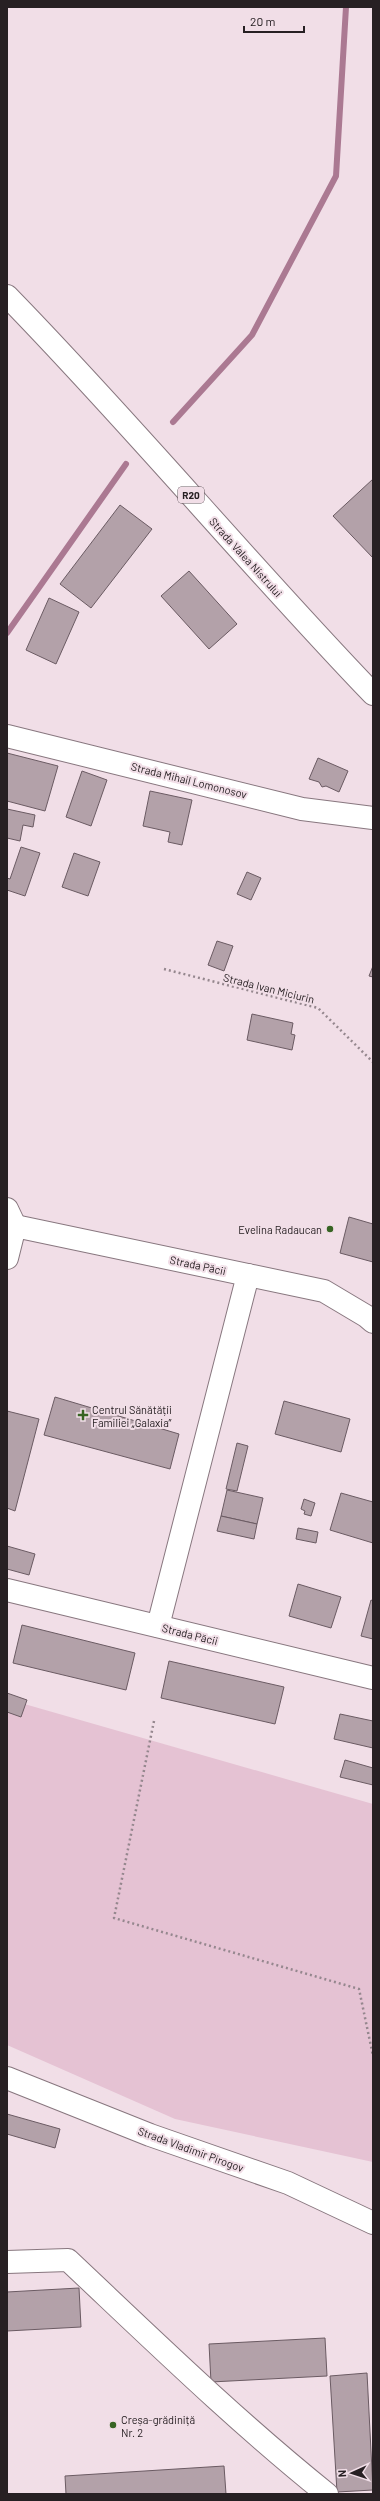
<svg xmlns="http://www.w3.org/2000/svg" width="380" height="2501" viewBox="0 0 380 2501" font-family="Barlow,sans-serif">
<rect width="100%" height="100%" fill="#f1dee7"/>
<path fill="#e5c2d3" d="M7 1699 373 1804V2162L175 2119 7 2045Z"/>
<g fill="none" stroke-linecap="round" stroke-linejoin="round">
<g stroke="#ab7992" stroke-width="6">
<path d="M173 422 252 335 336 176 346 7"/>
<path d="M7 633 126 464"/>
</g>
</g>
<g fill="#b3a1a9" stroke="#6b5b63">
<path d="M373 479V558L333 516Z"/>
<path d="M120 505 152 529 91 608 60 584Z"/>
<path d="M189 571 237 624 209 649 161 596Z"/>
<path d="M49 598 79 612 56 664 26 650Z"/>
<path d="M7 753 58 766 45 811 7 801Z"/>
<path d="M318 758 348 771 339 792 326 786 322 787 319 782 309 779Z"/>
<path d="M82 771 107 780 91 826 66 817Z"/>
<path d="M150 791 192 800 182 845 168 842 170 832 143 826Z"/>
<path d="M7 809 35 815 33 827 23 825 20 841 7 838Z"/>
<path d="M21 847 40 853 25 896 7 890V878L10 879Z"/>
<path d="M74 853 100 862 88 896 62 887Z"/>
<path d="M247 872 261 878 251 900 237 894Z"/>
<path d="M217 941 233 946 224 971 208 965Z"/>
<path d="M373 966V977L369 976Z"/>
<path d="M252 1014 293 1023 291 1034 295 1035 292 1050 247 1040Z"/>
<path d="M349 1217 373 1224V1262L340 1253Z"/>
<path d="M55 1397 179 1434 170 1469 44 1435Z"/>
<path d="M284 1401 350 1419 341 1452 275 1434Z"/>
<path d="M7 1411 39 1419 15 1511 7 1508Z"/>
<path d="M237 1443 248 1446 237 1491 226 1489Z"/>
<path d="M227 1490 263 1498 257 1524 221 1516Z"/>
<path d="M341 1493 373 1502V1543L330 1530Z"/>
<path d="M304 1499 315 1503 311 1516 304 1514 305 1511 301 1509Z"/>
<path d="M221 1516 257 1524 254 1539 217 1531Z"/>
<path d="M298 1528 318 1532 316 1543 296 1539Z"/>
<path d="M7 1546 35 1554 29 1575 7 1569Z"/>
<path d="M298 1584 341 1597 331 1628 289 1616Z"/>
<path d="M371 1600 373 1601V1639L361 1636Z"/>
<path d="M22 1625 135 1653 126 1690 13 1663Z"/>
<path d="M169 1661 284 1687 275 1724 161 1698Z"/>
<path d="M7 1693 27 1700 21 1717 7 1712Z"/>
<path d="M340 1714 373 1721V1748L334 1739Z"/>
<path d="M345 1760 373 1768V1785L340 1777Z"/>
<path d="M7 2114 60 2129 55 2148 7 2134Z"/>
<path d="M79 2288 81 2327 7 2331V2292Z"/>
<path d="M325 2338 327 2376 211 2382 209 2344Z"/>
<path d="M367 2373 373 2490 337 2492 330 2376Z"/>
<path d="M224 2466 226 2494H66L65 2476Z"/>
</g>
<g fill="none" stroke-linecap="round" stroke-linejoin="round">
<g stroke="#88777f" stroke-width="24">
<g id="minor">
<path d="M7 736 302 809 373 818"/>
<path d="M7 1209 15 1226"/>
<path d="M7 1258 15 1226 324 1291 366 1316 373 1322"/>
<path d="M7 1590 373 1678"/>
<path d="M158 1626 248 1275"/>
<path d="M7 2078 150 2135 288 2183 373 2223"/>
<path d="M7 2262 68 2260C153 2340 236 2421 327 2494"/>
</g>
</g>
<g stroke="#88777f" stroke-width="24">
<path id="major" d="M7 296C133 425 248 564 373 694"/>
</g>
<g stroke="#95878e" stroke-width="2.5" stroke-dasharray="2 3" stroke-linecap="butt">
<path d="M164 969 318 1008 373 1062"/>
<path d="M154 1721 114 1918 359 1989 373 2056"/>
</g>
<use href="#minor" stroke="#fff" stroke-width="22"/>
<use href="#major" stroke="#fff" stroke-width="22"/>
</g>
<g fill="#376423" stroke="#f1dee7" stroke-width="1.5">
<circle cx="330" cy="1229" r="4"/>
<path d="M81 1409h4v4h4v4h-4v4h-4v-4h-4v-4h4z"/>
<circle cx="113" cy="2425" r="4"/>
</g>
<g text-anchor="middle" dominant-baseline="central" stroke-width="4" stroke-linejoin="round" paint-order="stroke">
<rect fill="#f1dee7" stroke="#64595e" stroke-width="1" x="178" y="487" width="26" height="16" rx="3"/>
<g font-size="10" font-weight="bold" fill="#272023">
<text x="191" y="495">R20</text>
</g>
<g font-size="11" fill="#272023" stroke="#f1dee7">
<text transform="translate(246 557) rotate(48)">Strada Valea Nistrului</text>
<text transform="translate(189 780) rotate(14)">Strada Mihail Lomonosov</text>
<text transform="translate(269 988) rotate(14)">Strada Ivan Miciurin</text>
<text transform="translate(198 1265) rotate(12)">Strada Păcii</text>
<text transform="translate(190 1634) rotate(14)">Strada Păcii</text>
<text transform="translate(191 2149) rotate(20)">Strada Vladimir Pirogov</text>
</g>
<g font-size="11" fill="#272023" stroke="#f1dee7" text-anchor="start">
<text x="322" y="1229" text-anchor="end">Evelina Radaucan</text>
<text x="92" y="1409">Centrul Sănătății<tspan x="92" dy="13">Familiei „Galaxia”</tspan></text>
<text x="121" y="2419">Creșa-grădiniță<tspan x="121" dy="13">Nr. 2</tspan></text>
</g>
</g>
<rect width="380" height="2501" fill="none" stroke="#272023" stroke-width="16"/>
<g transform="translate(352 2473) rotate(267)" stroke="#f1dee7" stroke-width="3" paint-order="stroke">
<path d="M0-3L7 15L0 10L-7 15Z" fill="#272023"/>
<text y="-6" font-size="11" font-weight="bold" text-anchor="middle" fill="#272023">N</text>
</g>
<path d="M244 26v6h60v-6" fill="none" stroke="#272023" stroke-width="2"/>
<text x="250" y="26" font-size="12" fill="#272023" stroke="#f1dee7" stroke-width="3" paint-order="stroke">20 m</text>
</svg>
